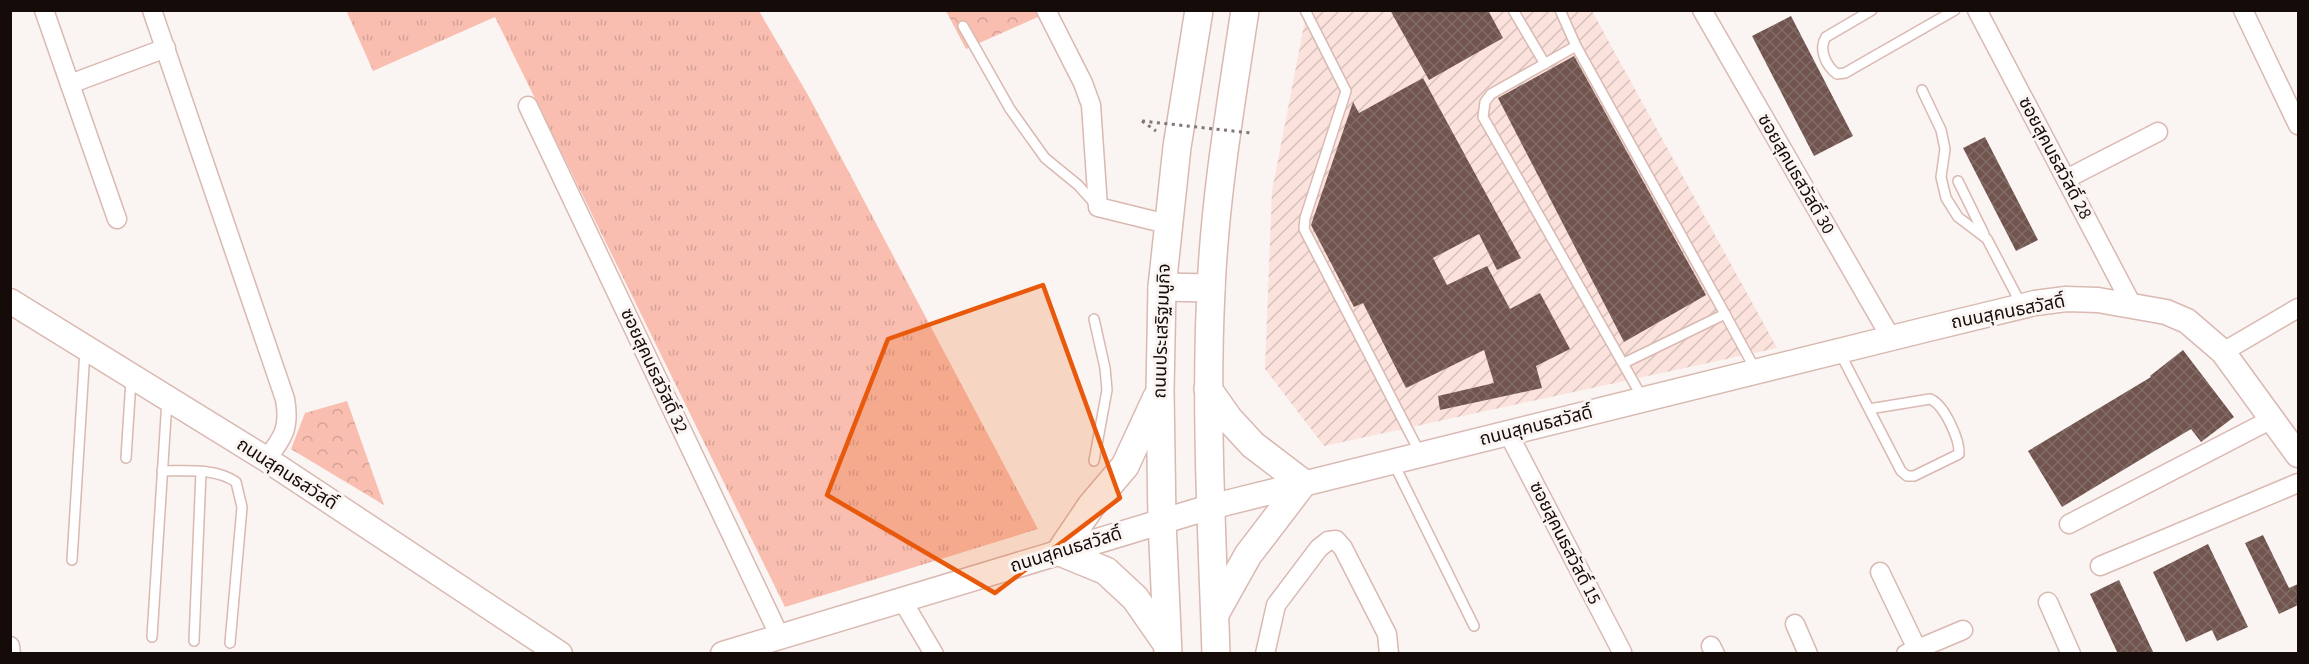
<svg xmlns="http://www.w3.org/2000/svg" width="2309" height="664" viewBox="0 0 2309 664" font-family="'Source Sans 3','Noto Sans Thai',sans-serif">
<defs>
<pattern id="industrial-furrows" width="10" height="10" patternUnits="userSpaceOnUse" patternTransform="scale(1.5)"><rect width="10" height="10" fill="#fbe2dc"/><path d="M-1 1l2-2M0 10L10 0M9 11l2-2" fill="none" stroke="#d6c1bb"/></pattern>
<pattern id="grass-tufts" width="24" height="20" patternUnits="userSpaceOnUse" patternTransform="scale(1.5)"><rect width="24" height="20" fill="#f9beb0"/><path d="M3 7l-1-3M5 7V3M7 7l1-3M15 17l-1-3M17 17v-4M19 17l1-3" fill="none" stroke="#d5a296"/></pattern>
<pattern id="forest-crowns" width="20" height="18" patternUnits="userSpaceOnUse" patternTransform="scale(1.5)"><rect width="20" height="18" fill="#f9beb0"/><path d="M2 6a3 3 0 1 1 6 0M12 15a3 3 0 1 1 6 0" fill="none" stroke="#d5a296"/></pattern>
<pattern id="building-cross-hatch" width="8" height="8" patternUnits="userSpaceOnUse" patternTransform="scale(1.5)"><rect width="8" height="8" fill="#70544d"/><path d="M0 0l8 8M0 8l8-8" fill="none" stroke="#826c67"/></pattern>
</defs>
<rect width="100%" height="100%" fill="#faf4f2"/>
<path fill="url(#industrial-furrows)" d="M1307 10 1592 11 1777 348 1324 446 1265 369 1272 191Z"/>
<path fill="url(#grass-tufts)" d="M350 10 759 11 808 95 1038 529 785 607 495 17 373 71 347 12Z"/>
<g fill="url(#forest-crowns)">
<path d="M946 11H1037L1040 16 966 49Z"/>
<path d="M347 401 384 505 291 449 305 413Z"/>
</g>
<g fill="url(#building-cross-hatch)">
<path d="M1390 10H1488L1503 38 1429 80Z"/>
<path d="M1791 16 1853 136 1814 156 1752 36Z"/>
<path d="M1574 56 1706 295 1624 342 1498 98Z"/>
<path d="M1423 78 1521 258 1497 270 1479 234 1433 258 1447 285 1487 266 1510 309 1540 293 1570 349 1536 366 1542 388 1440 410 1438 396 1494 383 1484 350 1406 388 1363 303 1354 307 1311 225 1353 102 1359 113Z"/>
<path d="M1985 137 2038 240 2016 251 1963 148Z"/>
<path d="M2183 350 2234 417 2201 442 2191 429 2062 507 2028 451 2151 377 2150 376Z"/>
<path d="M2263 535 2289 588 2298 584V605L2279 614 2245 543Z"/>
<path d="M2208 544 2248 627 2217 641 2212 630 2186 642 2153 572Z"/>
<path d="M2119 580 2154 654H2118L2090 594Z"/>
</g>
<g fill="none" stroke-linecap="round" stroke-linejoin="round">
<g stroke="#d9b9b1" stroke-width="12">
<g id="lane">
<path d="M1305 10 1346 91 1305 218 1304 229 1420 453"/>
<path d="M1513 10 1545 64"/>
<path d="M1560 10 1576 46"/>
<path d="M1872 10 1826 37C1818 49 1826 66 1837 74L1845 73 1955 10"/>
<path d="M963 26 1010 109 1045 158 1078 185 1096 205"/>
<path d="M1922 90 1941 130 1945 149 1941 177 1946 198 1958 217 1987 239 2021 304"/>
<path d="M1958 181 1984 234"/>
<path d="M1725 314 1755 369"/>
<path d="M1840 353 1901 471 1907 476H1914L1959 454C1960 440 1944 404 1930 399L1869 409"/>
<path d="M1624 363 1725 314 1576 46 1491 94 1485 102 1483 117 1642 397"/>
<path d="M126 458 131 380"/>
<path d="M1094 461 1107 390 1105 368 1094 319"/>
<path d="M1393 462 1474 626"/>
<path d="M162 471C187 471 215 468 236 482L242 507 230 643"/>
<path d="M72 560 85 350"/>
<path d="M152 637 167 400"/>
<path d="M194 641 201 472"/>
</g>
</g>
<g stroke="#d9b9b1" stroke-width="21">
<g id="street">
<path d="M44 10 117 219"/>
<path d="M152 10 285 399C290 426 284 438 266 459"/>
<path d="M1046 10 1083 83 1091 105 1098 207 1167 224"/>
<path d="M1702 10 1891 338"/>
<path d="M1977 10 2132 305"/>
<path d="M2243 10 2298 125"/>
<path d="M70 84 166 48"/>
<path d="M528 106 780 637"/>
<path d="M2066 179 2158 132"/>
<path d="M2223 352 2298 308"/>
<path d="M1508 433 1622 652"/>
<path d="M2069 524 2272 419"/>
<path d="M2100 566 2298 483"/>
<path d="M1880 572 1917 649"/>
<path d="M902 600 934 654"/>
<path d="M2048 602 2071 654"/>
<path d="M1795 624 1808 654"/>
<path d="M10 646 11 654"/>
<path d="M1711 646 1715 654"/>
<path d="M1265 654 1276 605 1319 548 1328 541 1336 540 1343 548 1387 634 1389 654"/>
<path d="M1906 654 1963 630"/>
</g>
</g>
<g stroke="#d9b9b1" stroke-width="27">
<g id="secondary">
<path d="M10 301 266 459 560 654"/>
<path d="M723 654 1210 507 1928 329 2035 303 2066 299 2098 300 2166 312 2187 321 2223 352 2298 455"/>
</g>
</g>
<g stroke="#d9b9b1" stroke-width="30">
<g id="primary">
<path d="M1162 287 1211 288"/>
<path d="M1208 389 1229 419 1253 445 1303 483 1248 555 1215 614"/>
<path d="M1157 397 1125 466 1091 506 1060 552 1106 571 1135 598 1167 644"/>
<path d="M1168 654 1162 521 1160 391 1162 287 1177 147 1199 10"/>
<path d="M1216 654C1212 532 1205 411 1211 290 1215 196 1231 103 1245 10"/>
</g>
</g>
<path stroke="#7f7774" stroke-width="3" stroke-dasharray="3 4.5" stroke-linecap="butt" d="M1142 121 1156 131"/>
<use href="#lane" stroke="#fff" stroke-width="9"/>
<use href="#street" stroke="#fff" stroke-width="18"/>
<use href="#secondary" stroke="#fff" stroke-width="24"/>
<use href="#primary" stroke="#fff" stroke-width="27"/>
<path stroke="#7f7774" stroke-width="3" stroke-dasharray="3 4.5" stroke-linecap="butt" d="M1142 121 1251 133"/>
</g>
<path fill="#e8590c" fill-opacity="0.2" stroke="#e8590c" stroke-width="4.5" stroke-linejoin="round" d="M1043 285 1120 498 995 593 827 495 888 339Z"/>
<g text-anchor="middle" dominant-baseline="central" stroke-width="6" stroke-linejoin="round" paint-order="stroke">
<g font-size="18" fill="#150b08" stroke="#faf4f2">
<text transform="translate(2055 158) rotate(62)">ซอยสุคนธสวัสดิ์ 28</text>
<text transform="translate(1796 174) rotate(60)">ซอยสุคนธสวัสดิ์ 30</text>
<text transform="translate(2008 312) rotate(-11)">ถนนสุคนธสวัสดิ์</text>
<text transform="translate(1162 331) rotate(-88)">ถนนประเสริฐมนูกิจ</text>
<text transform="translate(654 371) rotate(65)">ซอยสุคนธสวัสดิ์ 32</text>
<text transform="translate(1536 426) rotate(-14)">ถนนสุคนธสวัสดิ์</text>
<text transform="translate(287 474) rotate(33)">ถนนสุคนธสวัสดิ์</text>
<text transform="translate(1565 543) rotate(63)">ซอยสุคนธสวัสดิ์ 15</text>
<text transform="translate(1066 550) rotate(-17)">ถนนสุคนธสวัสดิ์</text>
</g>
</g>
<rect width="2309" height="664" fill="none" stroke="#150b08" stroke-width="24"/>
</svg>
